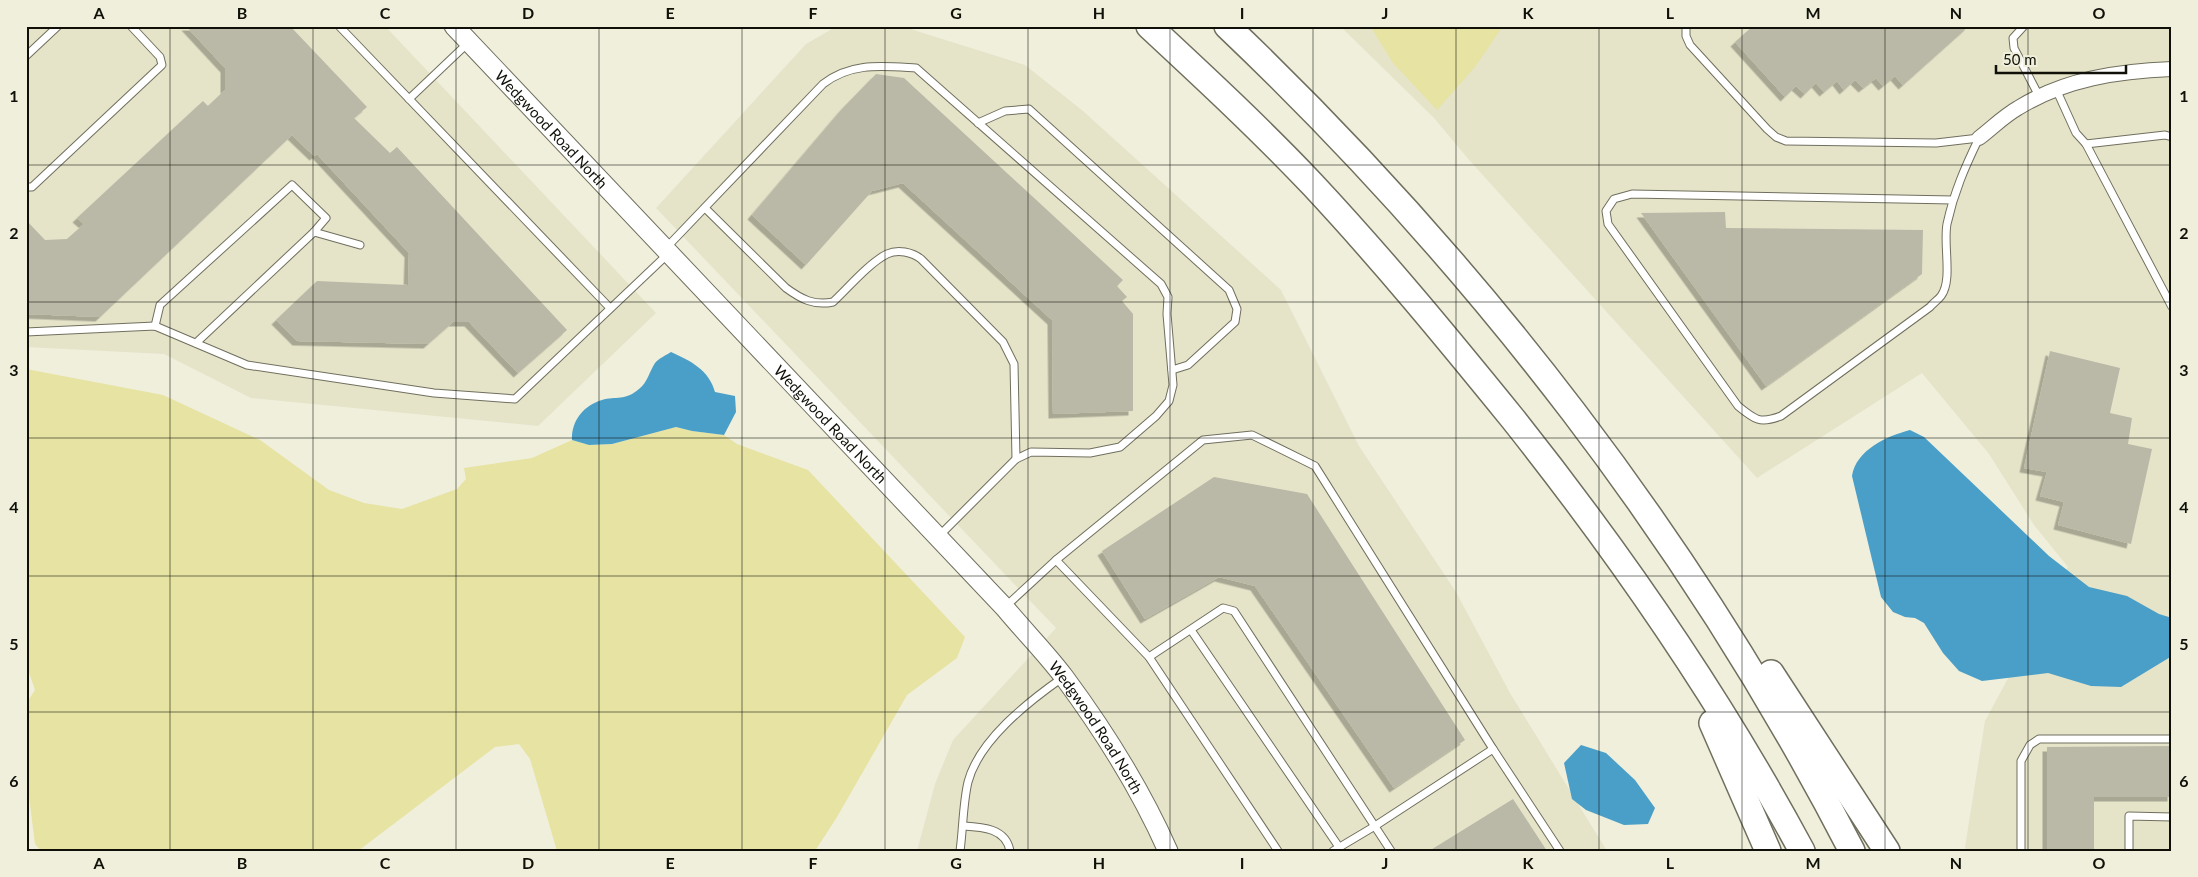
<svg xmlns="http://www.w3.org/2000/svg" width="2198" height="877" viewBox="0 0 2198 877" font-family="Lato,sans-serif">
<defs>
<filter id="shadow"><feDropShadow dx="-4.5" dy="4.5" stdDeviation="0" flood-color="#0004"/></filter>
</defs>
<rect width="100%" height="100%" fill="#efefdc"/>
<g fill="#e5e4c9">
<path d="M26 26H385L656 313 538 426 251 398 164 354 26 347Z"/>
<path d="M837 26H901L1025 65 1083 111 1281 290 1359 446 1456 592 1510 693 1607 851H917L935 784 953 740 1056 628 656 208 806 44Z"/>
<path d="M1340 26H2172V851H1966L1965 847 1985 721 2068 567 2034 525 1989 454 1922 373 1757 478 1470 161 1434 118Z"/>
</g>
<g fill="#e7e3a2">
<path d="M1370 26H1503L1475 67 1437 110 1393 63Z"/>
<path d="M26 369 163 395 260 440 329 490 364 503 402 509 457 489 466 479 464 468 532 458 572 440 589 445 612 444 676 427 692 431 724 435 737 444 808 470 965 637 957 658 907 695 837 817 815 851H557L530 759 519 744 495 747 358 851H41L35 844 26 773V704L35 690 26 664Z"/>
</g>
<g fill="#4a9fc9">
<path d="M671 352C691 361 709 370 715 392L735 396 736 412 724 435 692 431 676 427 612 444 589 445 572 440C571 421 584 405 602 400 616 396 625 401 639 389 648 382 649 372 655 363 658 359 666 355 671 352Z"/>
<path d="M1910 430 1924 437 2049 556 2089 587 2127 596 2159 614 2172 618V656L2121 687 2091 686 2048 673 1982 681 1959 671 1943 653 1924 623 1915 618 1905 617 1893 612 1881 597 1852 476C1856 450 1887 436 1910 430Z"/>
<path d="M1581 745 1606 753 1635 780 1655 808 1648 824 1624 825 1586 810 1572 799 1564 763Z"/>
</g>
<g fill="#bab9a7" filter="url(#shadow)">
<path d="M186 26H290L367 107 354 118 390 153 397 147 567 330 518 373 469 322H453L428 344 297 341 276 320 317 281 408 285 409 253 317 154 314 156 292 135 100 317 26 314V220L45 240 67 239 84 224 77 218 203 101 208 106 225 90V68Z"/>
<path d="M1753 26H1969L1903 85 1895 76 1883 86 1876 78 1863 88 1855 80 1844 90 1837 81 1824 92 1816 83 1805 94 1796 86 1785 97 1735 42Z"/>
<path d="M876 74 904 78 1123 280 1117 286 1127 297 1122 301 1133 314V411L1053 414 1052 320 903 183 872 191 806 265 752 215 843 108Z"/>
<path d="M1725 212 1726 228 1923 230 1922 274 1766 386 1641 213Z"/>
<path d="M2050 351 2120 368 2110 413 2132 418 2128 444 2152 449 2131 544 2058 525 2064 502 2040 496 2047 472 2024 468Z"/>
<path d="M1214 477 1307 494 1465 740 1394 788 1255 586 1219 577 1145 619 1102 551Z"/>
<path d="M2172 746V797H2094V851H2047V747Z"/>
<path d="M1513 799 1547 851H1429Z"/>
</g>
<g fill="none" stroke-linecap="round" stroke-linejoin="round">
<g stroke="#706f5e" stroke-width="9">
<g id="lane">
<path d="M339 26 610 308"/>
<path d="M1686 26V36L1690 45 1767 129 1776 137 1786 141 1936 143 1979 138"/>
<path d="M2024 26 2013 38 2014 48 2039 96"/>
<path d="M26 56 58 26"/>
<path d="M2056 89 2076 133 2086 144 2165 135 2172 137"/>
<path d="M409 99 469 42"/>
<path d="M978 123 1005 111 1029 109 1229 290 1237 309 1235 322 1188 365 1172 370"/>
<path d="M2086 144 2172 307"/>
<path d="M26 187H32L162 65 160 57 131 26"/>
<path d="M1953 200 1632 194 1614 199 1606 211 1608 224 1738 406C1755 420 1760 424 1781 416L1930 307C1933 303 1938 300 1941 296 1953 280 1943 245 1947 224 1954 192 1965 167 1979 138"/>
<path d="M705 208 786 288C801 299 814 306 833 302 848 288 869 263 887 254 898 249 912 252 921 259L1003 342 1014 364 1016 459"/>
<path d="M666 248 823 84C851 62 882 66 916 68L1161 284 1168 297 1167 314 1173 385 1169 401 1156 416 1120 447 1090 453 1031 452 1016 459 938 537"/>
<path d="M155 326 160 305 292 185 326 218 314 232"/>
<path d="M26 332 155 326 247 365 434 393 515 399 669 253"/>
<path d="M196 343 314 232 360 245"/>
<path d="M1056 560 1149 657 1278 851"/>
<path d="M1005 607 1056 560 1203 440 1252 435 1315 466 1493 749"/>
<path d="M1191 630 1339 847"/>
<path d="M1149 657 1223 608 1234 611 1391 851"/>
<path d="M963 826C982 827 1006 828 1010 851"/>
<path d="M960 851C963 829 963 803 968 782 979 740 1028 702 1062 678"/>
<path d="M1333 851 1375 826 1493 749 1560 851"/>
<path d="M2021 851V761L2030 745 2039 739H2172"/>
<path d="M2129 851V816L2172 817"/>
</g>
</g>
<g stroke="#706f5e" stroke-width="16">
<path id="street" d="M1979 138C1992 128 2004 116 2018 108 2065 79 2118 71 2172 69"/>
</g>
<g stroke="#706f5e" stroke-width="21">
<g id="secondary">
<path id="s1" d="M454 26 1005 608C1024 631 1046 653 1064 677 1104 731 1141 790 1168 851"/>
</g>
</g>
<g stroke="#706f5e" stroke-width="28">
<g id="highway">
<path d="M1149 26C1205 78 1261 130 1313 185 1383 260 1448 339 1513 419 1621 555 1720 698 1802 851"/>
<path d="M1227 26C1478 265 1693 543 1852 851"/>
<path d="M1771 673 1887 851"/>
<path d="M1712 723 1768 851"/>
</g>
</g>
<use href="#lane" stroke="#fff" stroke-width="7"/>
<use href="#street" stroke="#fff" stroke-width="14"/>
<use href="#secondary" stroke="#fff" stroke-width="19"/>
<use href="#highway" stroke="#fff" stroke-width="25"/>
</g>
<path fill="none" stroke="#101009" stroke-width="1" stroke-opacity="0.55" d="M170 26V851M313 26V851M456 26V851M599 26V851M742 26V851M885 26V851M1028 26V851M1170 26V851M1313 26V851M1456 26V851M1599 26V851M1742 26V851M1885 26V851M2028 26V851M26 165H2172M26 302H2172M26 438H2172M26 576H2172M26 712H2172"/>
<g text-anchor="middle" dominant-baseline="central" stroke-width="4.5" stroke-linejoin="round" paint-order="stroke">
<g font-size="15" fill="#101009" stroke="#efefdc">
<text stroke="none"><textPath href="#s1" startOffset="142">Wedgwood Road North</textPath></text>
<text stroke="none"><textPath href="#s1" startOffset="548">Wedgwood Road North</textPath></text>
<text stroke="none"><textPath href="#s1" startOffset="952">Wedgwood Road North</textPath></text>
</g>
</g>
<rect width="2198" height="877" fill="none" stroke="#efefdc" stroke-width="55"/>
<path d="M1996 65v8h130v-8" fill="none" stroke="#101009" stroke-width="2.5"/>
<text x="2003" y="65" font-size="15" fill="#101009" stroke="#efefdc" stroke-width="4" paint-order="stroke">50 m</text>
<rect x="28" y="28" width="2142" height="822" fill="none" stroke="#101009" stroke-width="2"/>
<g font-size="16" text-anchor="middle" font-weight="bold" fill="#101009">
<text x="99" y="19">A</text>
<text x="242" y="19">B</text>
<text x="385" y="19">C</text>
<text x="528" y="19">D</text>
<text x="670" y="19">E</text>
<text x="813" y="19">F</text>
<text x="956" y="19">G</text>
<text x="1099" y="19">H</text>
<text x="1242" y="19">I</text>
<text x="1385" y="19">J</text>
<text x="1528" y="19">K</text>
<text x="1670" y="19">L</text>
<text x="1813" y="19">M</text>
<text x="1956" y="19">N</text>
<text x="2099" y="19">O</text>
<text x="14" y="102">1</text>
<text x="2184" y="102">1</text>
<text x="14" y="239">2</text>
<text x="2184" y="239">2</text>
<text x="14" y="376">3</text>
<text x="2184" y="376">3</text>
<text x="14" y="513">4</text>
<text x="2184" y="513">4</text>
<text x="14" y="650">5</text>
<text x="2184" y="650">5</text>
<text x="14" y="787">6</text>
<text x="2184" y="787">6</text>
<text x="99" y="869">A</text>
<text x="242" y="869">B</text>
<text x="385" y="869">C</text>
<text x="528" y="869">D</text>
<text x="670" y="869">E</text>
<text x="813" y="869">F</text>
<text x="956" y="869">G</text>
<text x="1099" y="869">H</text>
<text x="1242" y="869">I</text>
<text x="1385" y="869">J</text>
<text x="1528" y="869">K</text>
<text x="1670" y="869">L</text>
<text x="1813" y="869">M</text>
<text x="1956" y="869">N</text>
<text x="2099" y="869">O</text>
</g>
</svg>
